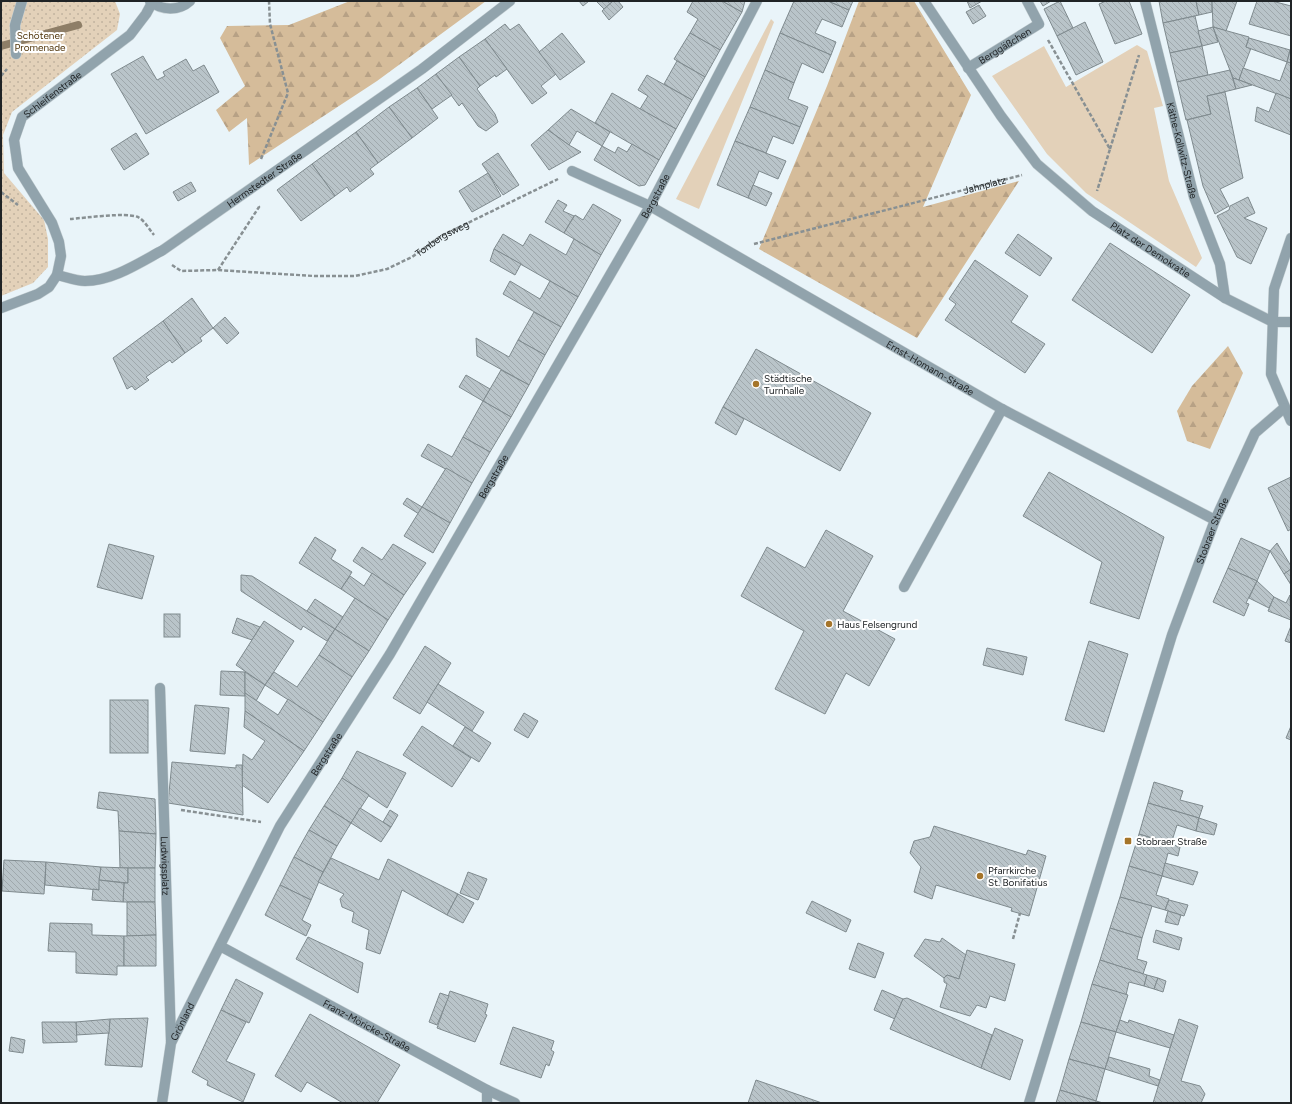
<svg xmlns="http://www.w3.org/2000/svg" width="1292" height="1104" viewBox="0 0 1292 1104" font-family="Figtree,sans-serif">
<defs>
<pattern id="forest-firs" width="22" height="20" patternUnits="userSpaceOnUse"><rect width="22" height="20" fill="#d5bc9a"/><path d="M5 1l3.5 6h-7zM16 11l3.5 6h-7z" fill="#b7a185"/></pattern>
<pattern id="park-dots" width="8" height="8" patternUnits="userSpaceOnUse"><rect width="8" height="8" fill="#e3d1b9"/><path d="M2 2h.1M6 6h.1" fill="none" stroke="#c2b39f" stroke-width="1.8" stroke-linecap="round"/></pattern>
<pattern id="building-back-hatch" width="6" height="6" patternUnits="userSpaceOnUse"><rect width="6" height="6" fill="#b9c4c9"/><path d="M-1 5l2 2M0 0l6 6M5-1l2 2" fill="none" stroke="#9fa8ac"/></pattern>
</defs>
<rect width="100%" height="100%" fill="#e9f4f9"/>
<g fill="#e3d1b9">
<path d="M771 19 774 22 699 209 676 199Z"/>
<path d="M1137 45 1147 51 1163 106 1154 108 1169 181 1202 258 1196 267 1086 193 1047 154 992 76 1044 46 1066 87Z"/>
</g>
<g fill="url(#forest-firs)">
<path d="M350 1H486L377 81 249 165 247 118 229 132 216 110 245 86 220 38 227 26 289 25Z"/>
<path d="M859 1H914L971 95 923 207 1019 181 917 338 759 249 827 86Z"/>
<path d="M1228 346 1243 373 1210 449 1187 441 1177 411 1192 386Z"/>
</g>
<path fill="url(#park-dots)" d="M1 1H115L120 14 117 30 12 112 3 135 4 173 44 220 48 239V267L33 283 1 296Z"/>
<g fill="none" stroke-linecap="round" stroke-linejoin="round">
<path stroke="#8e7e67" stroke-width="8" d="M1 46 78 25"/>
</g>
<g fill="url(#building-back-hatch)" stroke="#7f8a8e">
<path d="M579 1H589L583 6Z"/>
<path d="M596 1H613L604 9Z"/>
<path d="M613 1H618L623 7 609 20 602 11Z"/>
<path d="M693 1H722L742 12 720 50 690 33 698 19 687 12Z"/>
<path d="M722 1H745L742 12Z"/>
<path d="M794 1H828L849 10 842 27 822 19 815 33 836 42 831 55 780 33Z"/>
<path d="M828 1H853L849 10Z"/>
<path d="M967 1H982L970 8Z"/>
<path d="M1040 1H1051L1043 6Z"/>
<path d="M1060 1 1073 28 1057 36 1044 9Z"/>
<path d="M1106 1H1129L1142 34 1115 44 1099 4Z"/>
<path d="M1159 1H1196L1199 15 1163 23Z"/>
<path d="M1196 1H1212V12L1199 15Z"/>
<path d="M1212 1H1237L1226 31 1213 27Z"/>
<path d="M1257 1H1272L1291 6V36L1249 24Z"/>
<path d="M979 5 986 16 973 24 966 12Z"/>
<path d="M1195 16 1202 46 1170 53 1163 23Z"/>
<path d="M1085 22 1103 62 1076 75 1057 36Z"/>
<path d="M505 24 510 30 519 24 556 74 541 86 547 93 532 104 485 39Z"/>
<path d="M1213 27 1249 37 1246 47 1251 48 1239 80 1233 78Z"/>
<path d="M1213 27 1218 42 1202 46 1198 31Z"/>
<path d="M562 33 585 62 560 80 539 52Z"/>
<path d="M690 33 720 50 705 77 674 59Z"/>
<path d="M780 33 831 55 823 73 802 63 794 83 765 70Z"/>
<path d="M1249 38 1290 50 1287 62 1246 47Z"/>
<path d="M485 39 507 69 496 77 495 75 480 86 459 57Z"/>
<path d="M1202 46 1208 75 1177 82 1170 53Z"/>
<path d="M1291 47V63L1287 62Z"/>
<path d="M143 56 157 80 165 76 163 72 186 59 193 71 204 65 219 92 146 134 111 74Z"/>
<path d="M459 57 480 86 477 89 495 114 498 122 486 131 478 126 462 103 459 106 436 74Z"/>
<path d="M677 61 705 77 692 100 664 84Z"/>
<path d="M1287 62 1291 63V99L1239 80 1243 68 1280 81Z"/>
<path d="M765 70 794 83 788 99 808 107 800 127 750 107Z"/>
<path d="M1230 70 1236 89 1207 96 1211 114 1186 120 1177 82Z"/>
<path d="M436 74 452 95 432 109 417 88Z"/>
<path d="M647 75 692 100 676 129 640 109 648 96 638 90Z"/>
<path d="M1233 78 1239 80 1252 85 1236 89Z"/>
<path d="M417 88 438 118 412 138 389 107Z"/>
<path d="M1225 92 1243 178 1220 189 1229 206 1215 214 1203 186 1187 120 1211 114 1207 96Z"/>
<path d="M612 93 676 129 659 160 595 123Z"/>
<path d="M1276 93 1291 99V135L1255 121 1257 107 1269 112Z"/>
<path d="M389 107 412 138 378 163 356 132Z"/>
<path d="M750 107 800 127 793 144 773 136 766 153 735 141Z"/>
<path d="M571 109 610 132 602 146 577 131 569 145 548 130Z"/>
<path d="M548 130 569 145 581 152 549 170 531 145Z"/>
<path d="M356 132 378 163 370 169 374 174 350 192 347 187 335 196 312 164Z"/>
<path d="M136 133 149 154 124 170 111 149Z"/>
<path d="M735 141 786 161 778 179 759 171 748 198 717 185Z"/>
<path d="M632 144 659 160 645 185 639 186 594 160 602 146 615 153 618 147 627 152Z"/>
<path d="M498 153 519 185 503 195 482 164Z"/>
<path d="M312 164 335 196 301 221 277 190Z"/>
<path d="M488 173 501 196 472 212 459 191Z"/>
<path d="M191 182 196 191 178 201 173 192Z"/>
<path d="M753 185 772 193 766 206 748 198Z"/>
<path d="M1248 197 1255 213 1244 218 1267 228 1251 264 1237 257 1217 216 1229 210 1230 206Z"/>
<path d="M558 200 567 205 563 211 574 216 564 233 545 222Z"/>
<path d="M593 204 621 220 601 255 564 233 575 215 583 220Z"/>
<path d="M503 234 523 246 530 234 566 255 574 239 601 255 578 297 494 249Z"/>
<path d="M1018 234 1052 258 1040 276 1005 253Z"/>
<path d="M1110 243 1190 295 1152 353 1072 300Z"/>
<path d="M494 249 521 264 515 275 490 261Z"/>
<path d="M975 260 1028 296 1011 322 1045 344 1025 373 945 320 956 304 949 299Z"/>
<path d="M510 281 540 299 550 281 578 297 561 327 503 294Z"/>
<path d="M192 298 213 328 200 338 202 341 185 353 163 321Z"/>
<path d="M534 312 561 327 545 355 518 340Z"/>
<path d="M225 317 239 333 227 344 213 328Z"/>
<path d="M163 321 185 353 172 363 170 360 146 377 149 380 135 390 132 386 127 389 113 358Z"/>
<path d="M476 338 509 357 518 340 545 355 529 385 477 356Z"/>
<path d="M756 349 871 413 840 471 723 407Z"/>
<path d="M501 370 529 385 511 417 483 401Z"/>
<path d="M466 375 490 389 483 401 459 387Z"/>
<path d="M483 401 511 417 490 452 463 437Z"/>
<path d="M723 407 744 419 736 435 715 423Z"/>
<path d="M463 437 490 452 472 483 421 456 428 444 452 457Z"/>
<path d="M446 468 472 483 450 523 422 507Z"/>
<path d="M1049 472 1164 537 1139 619 1090 603 1102 562 1023 516Z"/>
<path d="M1291 477V529L1288 531 1268 488Z"/>
<path d="M407 498 422 507 419 514 403 504Z"/>
<path d="M422 507 450 523 433 553 404 536Z"/>
<path d="M826 530 873 556 843 611 895 639 869 686 846 673 825 714 775 689 804 631 741 596 767 547 805 568Z"/>
<path d="M315 537 336 550 331 559 352 572 341 589 299 563Z"/>
<path d="M1241 538 1270 551 1257 581 1228 568Z"/>
<path d="M1277 543 1291 566V569L1284 574 1270 551Z"/>
<path d="M109 544 154 556 142 599 97 587Z"/>
<path d="M393 544 426 563 404 595 353 561 362 547 382 560Z"/>
<path d="M1228 568 1257 581 1246 603 1249 604 1244 616 1213 602Z"/>
<path d="M1291 569V585L1284 574Z"/>
<path d="M372 573 404 595 388 620 341 589 350 576 364 586Z"/>
<path d="M241 575 252 576 335 629 327 641 303 626 301 630 241 591Z"/>
<path d="M1257 581 1274 597 1269 608 1249 598Z"/>
<path d="M1290 595 1291 620 1268 611 1274 597 1286 603Z"/>
<path d="M355 598 388 620 369 651 335 629Z"/>
<path d="M315 599 343 617 335 629 307 611Z"/>
<rect x="164" y="614" width="16" height="23"/>
<path d="M237 618 260 627 252 640 232 633Z"/>
<path d="M264 621 294 641 265 685 236 665Z"/>
<path d="M1291 626V643L1285 641Z"/>
<path d="M335 629 369 651 352 677 319 655Z"/>
<path d="M1089 641 1128 654 1104 732 1065 720Z"/>
<path d="M425 646 451 663 420 714 393 698Z"/>
<path d="M987 648 1027 657 1023 675 983 665Z"/>
<path d="M319 655 352 677 323 722 265 685 274 672 297 687Z"/>
<path d="M221 671 245 672V696L220 695Z"/>
<path d="M245 672 265 685 256 701 245 693Z"/>
<path d="M438 684 484 712 472 731 427 702Z"/>
<path d="M245 693 278 715 288 699 323 722 304 751 245 711Z"/>
<rect x="110" y="700" width="38" height="53"/>
<path d="M195 705 229 708 225 754 190 751Z"/>
<path d="M245 711 304 751 268 803 242 785 243 754 252 760 265 741 244 727Z"/>
<path d="M524 713 538 721 528 738 514 730Z"/>
<path d="M422 726 471 758 452 787 403 755Z"/>
<path d="M1291 726V740L1286 738Z"/>
<path d="M465 727 491 743 479 762 453 746Z"/>
<path d="M357 751 406 773 387 808 342 778Z"/>
<path d="M172 762 236 768V765H242L243 815 168 803Z"/>
<path d="M342 778 369 795 351 823 324 806Z"/>
<path d="M1154 782 1183 791 1180 800 1203 806 1199 818 1148 803Z"/>
<path d="M99 792 155 799 156 834 119 831 118 811 97 808Z"/>
<path d="M1148 803 1199 818 1196 831 1177 825 1171 844 1139 834Z"/>
<path d="M324 806 351 823 337 846 309 830Z"/>
<path d="M360 808 391 827 381 842 351 823Z"/>
<path d="M390 810 398 815 391 827 383 822Z"/>
<path d="M1199 818 1217 824 1214 835 1196 831Z"/>
<path d="M934 826 1026 855 1028 850 1046 856 1029 916 1011 911 1012 908 936 885 932 899 914 892 921 867 910 853 914 841 930 837Z"/>
<path d="M309 830 337 846 323 872 294 857Z"/>
<path d="M119 831 156 834 155 868H120Z"/>
<path d="M1139 834 1180 847 1178 856 1168 853 1162 876 1129 866Z"/>
<path d="M294 857 323 872 311 900 280 885Z"/>
<path d="M331 858 379 880 388 859 458 894 447 915 402 890 380 954 366 949 369 930 352 922 354 912 342 907 340 899 344 894 318 882Z"/>
<path d="M4 860 46 862 44 894 2 891Z"/>
<path d="M46 862 101 867 99 890 45 885Z"/>
<path d="M1165 863 1198 872 1193 885 1162 876Z"/>
<path d="M1129 866 1162 876 1156 895 1169 899 1165 910 1120 897Z"/>
<path d="M101 867 128 868V883L99 880Z"/>
<path d="M128 868H155V902H123L124 883H128Z"/>
<path d="M468 872 487 879 478 900 460 893Z"/>
<path d="M99 880 124 883 123 902 92 900 93 889 99 890Z"/>
<path d="M280 885 311 900 302 920 311 925 306 936 265 915Z"/>
<path d="M458 894 474 903 463 923 447 915Z"/>
<path d="M1120 897 1152 906 1142 938 1110 928Z"/>
<path d="M1169 900 1188 905 1184 916 1165 910Z"/>
<path d="M812 901 851 920 846 932 806 913Z"/>
<path d="M127 902H155L156 935 127 936Z"/>
<path d="M1168 911 1181 915 1178 925 1165 922Z"/>
<path d="M50 923 92 924V935L124 936V966H117V975L76 973V952L48 951Z"/>
<path d="M1110 928 1142 938 1137 959 1147 962 1143 974 1100 960Z"/>
<path d="M1156 930 1182 938 1179 950 1153 942Z"/>
<path d="M156 935V966H124V936Z"/>
<path d="M308 937 363 963 358 993 296 959Z"/>
<path d="M942 938 966 955 959 979 947 975 944 978 914 956 925 939 940 942Z"/>
<path d="M858 943 884 953 875 978 849 969Z"/>
<path d="M967 950 1015 964 1005 1001 990 996 986 1008 977 1005 970 1016 940 1007 947 984 944 982V978L947 975 959 979Z"/>
<path d="M1100 960 1147 975 1144 986 1129 982 1126 995 1092 984Z"/>
<path d="M1147 975 1158 978 1154 989 1144 986Z"/>
<path d="M1158 978 1166 981 1163 992 1154 989Z"/>
<path d="M236 979 263 993 249 1023 221 1010Z"/>
<path d="M1092 984 1128 995 1116 1032 1081 1022Z"/>
<path d="M882 990 903 999 895 1019 874 1010Z"/>
<path d="M450 991 488 1004 485 1014 487 1015 475 1042 437 1028Z"/>
<path d="M440 993 449 996 437 1025 429 1022Z"/>
<path d="M907 998 992 1035 981 1068 890 1029 903 999Z"/>
<path d="M221 1010 246 1022 226 1061 255 1074 243 1102 207 1085 208 1081 192 1072Z"/>
<path d="M310 1014 400 1065 377 1103H343L307 1082 301 1092 275 1076Z"/>
<path d="M148 1018 142 1067 105 1065 110 1019Z"/>
<path d="M110 1019 109 1033 76 1035V1022Z"/>
<path d="M1179 1019 1198 1026 1181 1081 1200 1086 1205 1094 1201 1103H1153Z"/>
<path d="M1120 1020 1128 1023 1129 1020 1174 1035 1170 1048 1116 1032Z"/>
<path d="M42 1022H76L77 1042 43 1043Z"/>
<path d="M1081 1022 1116 1032 1105 1069 1069 1059Z"/>
<path d="M513 1027 554 1041 551 1050 554 1052 549 1066 546 1064 541 1078 500 1064Z"/>
<path d="M995 1028 1023 1040 1010 1080 981 1068Z"/>
<path d="M11 1037 25 1040 23 1053 9 1051Z"/>
<path d="M1109 1057 1150 1069 1149 1076 1160 1080 1158 1086 1105 1069Z"/>
<path d="M1069 1059 1105 1069 1096 1101 1060 1090Z"/>
<path d="M756 1080 822 1103H748Z"/>
<path d="M1060 1090 1096 1101 1103 1103H1056Z"/>
</g>
<g fill="none" stroke-linecap="round" stroke-linejoin="round">
<g stroke="#c5cfd3" stroke-width="11">
<g id="minor">
<path d="M150 1C162 11 179 11 190 1"/>
<path id="s3" d="M924 1 1001 116 1037 164 1092 211 1225 298 1273 322H1291"/>
<path id="s4" d="M1145 1 1194 197 1220 264 1225 298"/>
<path d="M16 54 15 25 22 1"/>
<path id="s5" d="M968 68 1039 24 1027 1"/>
<path id="s6" d="M572 171 650 206 1002 409 1215 520"/>
<path d="M1291 238 1274 289 1271 374 1291 421"/>
<path id="s7" d="M57 275C66 277 76 281 85 281 112 281 139 263 163 250L422 69 510 1"/>
<path id="s8" d="M1 308 38 294 49 287 57 275 61 256 59 242 52 223 18 168 14 140 22 117 130 35 146 14 152 3"/>
<path d="M904 587 1002 409"/>
<path id="s9" d="M160 688 171 1041"/>
<path id="s10" d="M220 946 487 1090 515 1103"/>
<path id="s11" d="M162 1103 171 1043 280 826 390 654 650 206 757 1"/>
<path d="M487 1103V1090"/>
<path id="s12" d="M1029 1103 1172 635 1215 520 1255 433 1284 408"/>
</g>
</g>
<g stroke="#889093" stroke-width="2.5" stroke-dasharray="4 2" stroke-linecap="butt">
<path d="M1048 40 1110 149 1097 191"/>
<path d="M1 76 7 69"/>
<path d="M1110 149 1139 55"/>
<path d="M261 159 288 93 270 24 269 1"/>
<path d="M1 192 18 205"/>
<path d="M70 219C85 218 125 212 138 217 145 221 149 229 154 235"/>
<path id="s1" d="M754 244 1022 175"/>
<path id="s2" d="M172 265 181 271 218 270 314 276H355L387 269 412 257 441 236 558 179"/>
<path d="M218 270 259 207 258 206"/>
<path d="M181 810 261 822"/>
<path d="M1013 939 1020 913"/>
</g>
<use href="#minor" stroke="#91a3ac" stroke-width="10"/>
</g>
<g fill="#a5752a" stroke="#fff" stroke-width="1.5">
<circle cx="756" cy="384" r="4"/>
<circle cx="829" cy="624" r="4"/>
<rect x="1124" y="837" width="8" height="8" rx="2"/>
<circle cx="980" cy="876" r="4"/>
</g>
<g text-anchor="middle" dominant-baseline="central" stroke-width="4" stroke-linejoin="round" paint-order="stroke">
<g font-size="10" fill="#52370d" stroke="#fff">
<text x="40" y="35">Schötener<tspan x="40" dy="12">Promenade</tspan></text>
</g>
<g font-size="10" fill="#202426" stroke="#fff">
<text stroke="none"><textPath href="#s5" startOffset="43">Berggäßchen</textPath></text>
<text stroke="none"><textPath href="#s8" startOffset="276">Schleifenstraße</textPath></text>
<text stroke="none"><textPath href="#s4" startOffset="154">Käthe-Kollwitz-Straße</textPath></text>
<text stroke="none"><textPath href="#s7" startOffset="237">Hermstedter Straße</textPath></text>
<text stroke="none"><textPath href="#s1" startOffset="238">Jahnplatz</textPath></text>
<text stroke="none"><textPath href="#s11" startOffset="1037">Bergstraße</textPath></text>
<text stroke="none"><textPath href="#s2" startOffset="281">Tonbergsweg</textPath></text>
<text stroke="none"><textPath href="#s3" startOffset="341">Platz der Demokratie</textPath></text>
<text stroke="none"><textPath href="#s6" startOffset="409">Ernst-Homann-Straße</textPath></text>
<text stroke="none"><textPath href="#s11" startOffset="713">Bergstraße</textPath></text>
<text stroke="none"><textPath href="#s12" startOffset="601">Stobraer Straße</textPath></text>
<text stroke="none"><textPath href="#s11" startOffset="389">Bergstraße</textPath></text>
<text stroke="none"><textPath href="#s9" startOffset="178">Ludwigsplatz</textPath></text>
<text stroke="none"><textPath href="#s11" startOffset="85">Grönland</textPath></text>
<text stroke="none"><textPath href="#s10" startOffset="167">Franz-Möricke-Straße</textPath></text>
</g>
<g font-size="10" fill="#202426" stroke="#fff" text-anchor="start">
<text x="764" y="378">Städtische<tspan x="764" dy="12">Turnhalle</tspan></text>
<text x="837" y="624">Haus Felsengrund</text>
<text x="1136" y="841">Stobraer Straße</text>
<text x="988" y="870">Pfarrkirche<tspan x="988" dy="12">St. Bonifatius</tspan></text>
</g>
</g>
<rect width="1292" height="1104" fill="none" stroke="#202426" stroke-width="4"/>
</svg>
